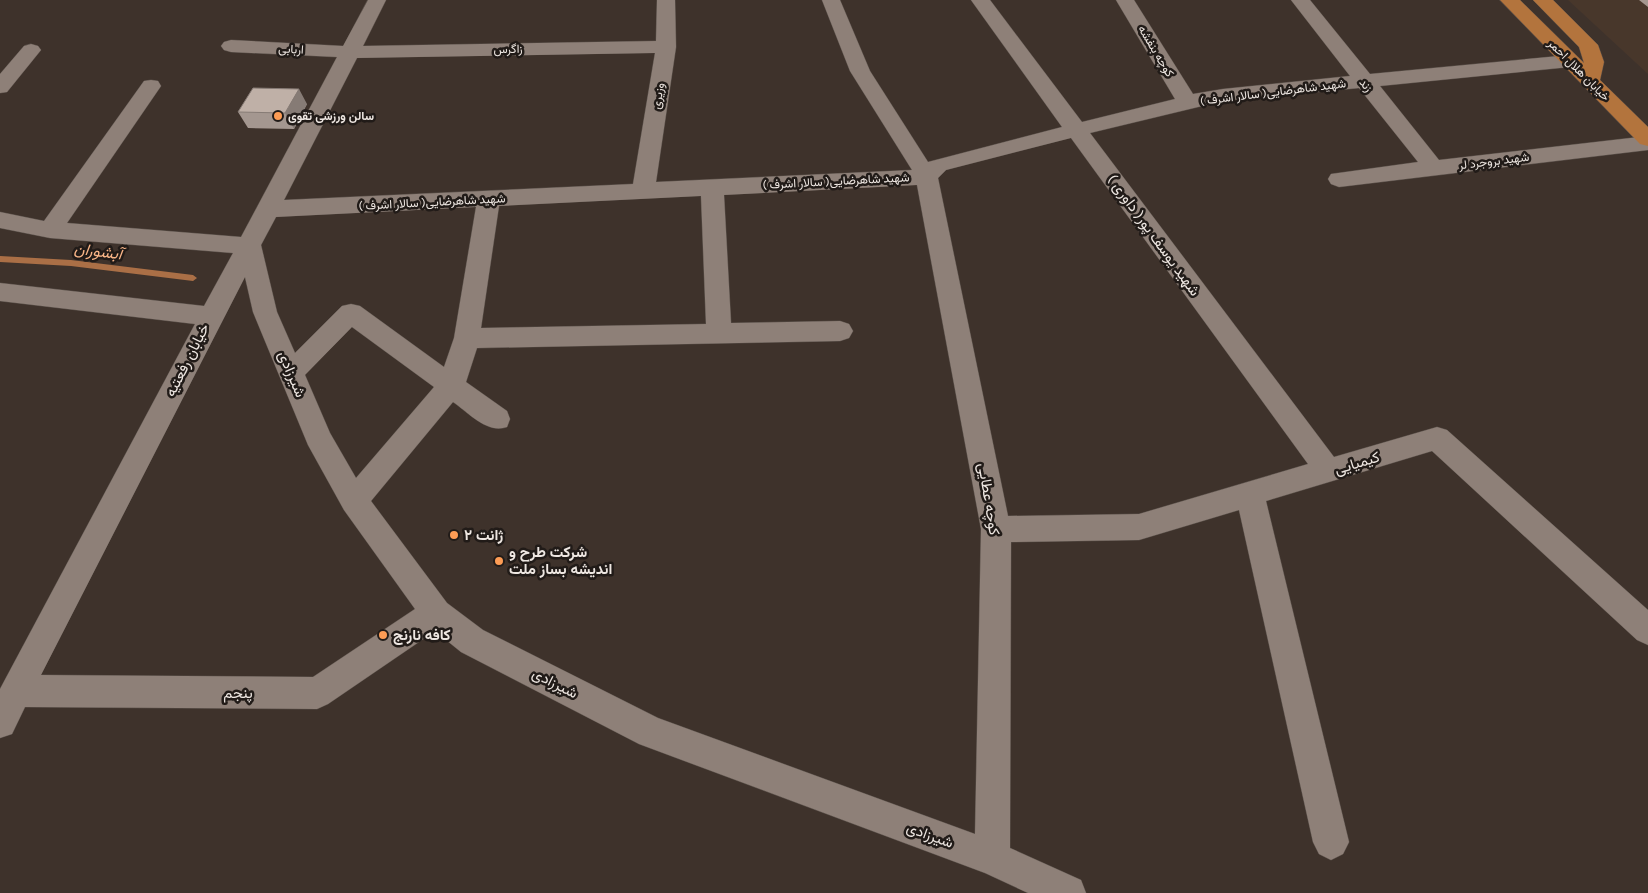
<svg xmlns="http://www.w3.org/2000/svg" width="1648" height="893" viewBox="0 0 1648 893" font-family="Karla,Vazirmatn,sans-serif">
<rect width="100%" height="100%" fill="#3e322b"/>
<path fill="#48372b" d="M1568 0H1648V74Z"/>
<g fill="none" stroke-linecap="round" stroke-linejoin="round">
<path fill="#aa6f46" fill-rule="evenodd" d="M0 256 71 260 193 275 197 278 193 281 71 266 0 262Z"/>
<g stroke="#594f49" stroke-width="1">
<g id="minor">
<path d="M368 0H386L363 46 656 41 657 0H675L676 47 656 182 912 170 850 71 822 0H840L870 71 928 162 1062 127 971 0H990L1082 122 1175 99 1116 0H1134L1193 94 1223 89 1350 76 1291 0H1310L1370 74 1570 55 1577 57 1580 61 1577 65 1570 67 1380 86 1439 160 1648 136V150L1339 187 1331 184 1328 179 1331 174 1418 162 1359 88 1223 101 1090 133 1334 457 1437 427 1447 430 1648 610V645L1637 640 1432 451 1266 501 1349 842 1343 854 1331 860 1319 854 1313 842 1239 510 1139 540 1011 542 1010 848 1081 880 1086 893H1028L985 873 639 744 461 652 435 631 328 704 317 709 25 707 12 734 0 738V689L195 324 0 301V283L204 306 233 253 50 238 0 228V212L44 221 144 81 151 80 158 81 161 86 67 223 241 237 337 57 231 52 224 50 221 46 224 42 231 40 343 46ZM655 53 633 184 284 200 357 58ZM1071 138 1308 464 1139 514 1008 516 938 178 946 170ZM917 185 981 529 975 834 658 718 483 630 447 603 371 501 453 402C469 413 487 434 507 427L510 419 507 411 466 382 477 348 840 341 849 338 853 331 849 324 840 321 731 323 724 195ZM701 196 706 324 481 328 499 206ZM476 207 454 338 444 367 360 306 351 304 342 306 295 353 277 312 261 245 276 217ZM245 277 253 312 308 445 344 510 415 609 313 677 41 675ZM352 327 434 387 356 478 330 433 305 375Z"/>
<path d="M31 44 38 46 41 50 7 92 0 93V74L24 46Z"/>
</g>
</g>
<g stroke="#594f49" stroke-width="1">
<path id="major" d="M1500 0H1520L1584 63 1579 47 1533 0H1553L1598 45 1604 62 1600 80 1648 127V146L1640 144Z"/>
</g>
<use href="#minor" fill="#8e8078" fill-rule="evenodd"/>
<use href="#major" fill="#b3743d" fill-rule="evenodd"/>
</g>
<g fill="#a49790">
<path d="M1639 0H1648V7Z"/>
<path d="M307 104 294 129 248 128 238 112Z"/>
</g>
<path fill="#867b75" d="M299 89 307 104 294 129 285 113Z"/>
<path fill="#bfb0a7" stroke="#867b75" d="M253 88 299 89 285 113 238 112Z"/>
<g fill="#fd9c55" stroke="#211b18" stroke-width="2">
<circle cx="278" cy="116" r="5"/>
<circle cx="454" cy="535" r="5"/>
<circle cx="499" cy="561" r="5"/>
<circle cx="383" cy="635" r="5"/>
</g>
<g text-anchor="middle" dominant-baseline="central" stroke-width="5" stroke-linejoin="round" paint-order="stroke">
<g font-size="12" fill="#eee7e2" stroke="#211b18">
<text transform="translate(291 49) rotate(3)">اربابی</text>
<text transform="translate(508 49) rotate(-1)">زاگرس</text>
<text transform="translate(1156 51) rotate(59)">کوچه بنفشه</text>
<text transform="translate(1579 70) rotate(45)">خیابان هلال احمر</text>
<text transform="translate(1366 85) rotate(51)">زند</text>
<text transform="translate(1273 92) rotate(-7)">شهید شاهرضایی( سالار اشرف )</text>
<text transform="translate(658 96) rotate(-81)">وزیری</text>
<text transform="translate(1494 161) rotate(-7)">شهید بروجرد لر</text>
<text transform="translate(836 181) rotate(-3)">شهید شاهرضایی( سالار اشرف )</text>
<text transform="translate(432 202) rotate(-3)">شهید شاهرضایی( سالار اشرف )</text>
</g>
<g font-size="12" font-weight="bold" fill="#eee7e2" stroke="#211b18" text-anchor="start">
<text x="288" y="116">سالن ورزشی تقوی</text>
</g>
<g font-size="15" fill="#eee7e2" stroke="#211b18">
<text transform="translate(1154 235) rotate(54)">شهید یوسف پور( داوری )</text>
<text transform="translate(187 360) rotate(-63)">خیابان رفعتیه</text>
<text transform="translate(292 374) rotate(67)">شیرزادی</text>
<text transform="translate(1357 463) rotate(-17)">کیمیایی</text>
<text transform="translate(989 499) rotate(81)">کوچه عطایی</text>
<text transform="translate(555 683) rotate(27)">شیرزادی</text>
<text x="238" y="693">پنجم</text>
<text transform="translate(930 835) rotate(20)">شیرزادی</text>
</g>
<g font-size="15" font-weight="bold" fill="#eee7e2" stroke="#211b18" text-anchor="start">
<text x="464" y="535">ژانت ۲</text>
<text x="509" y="552">شرکت طرح و<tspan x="509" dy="17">اندیشه بساز ملت</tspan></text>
<text x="393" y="635">کافه نارنج</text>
</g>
<g font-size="16" font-style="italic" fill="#f9b587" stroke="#211b18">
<text transform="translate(98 251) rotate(7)">آبشوران</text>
</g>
</g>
</svg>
